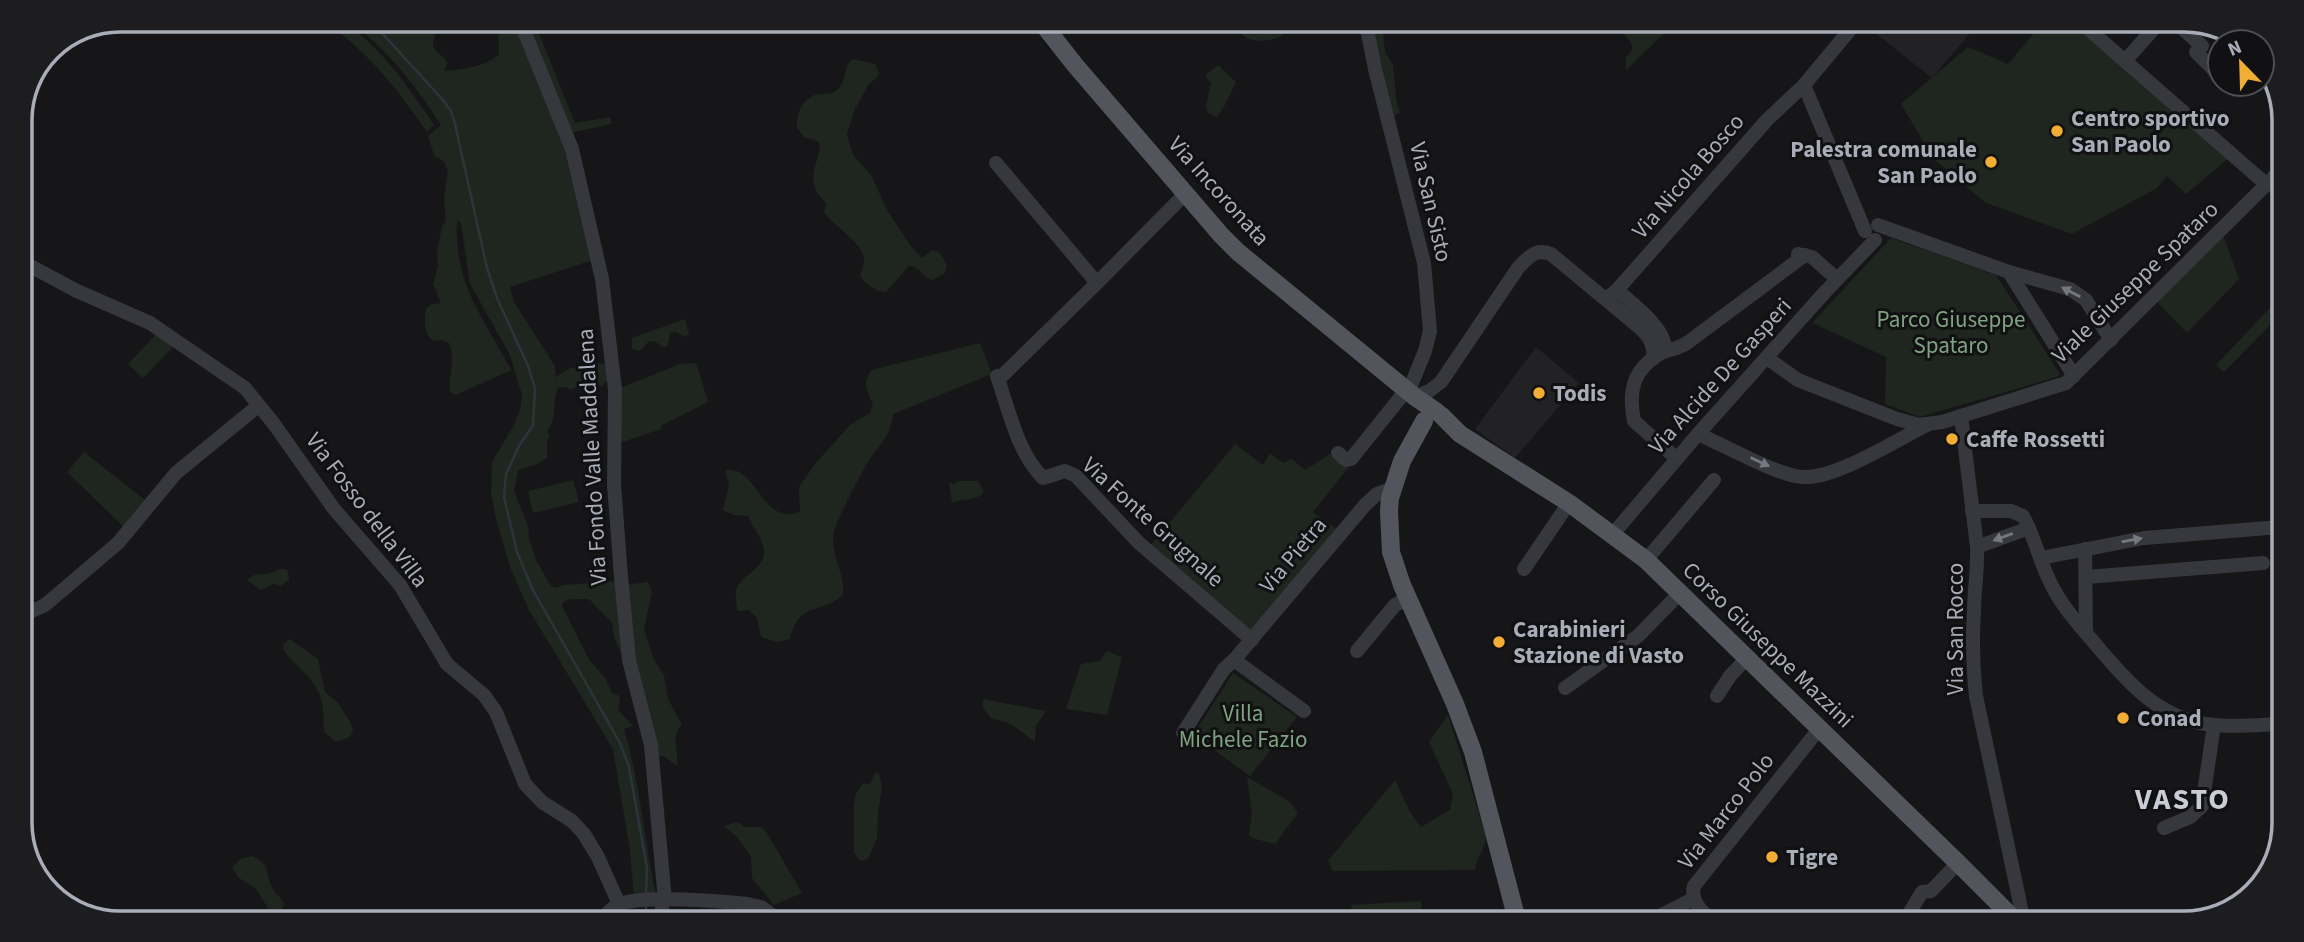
<svg xmlns="http://www.w3.org/2000/svg" width="2304" height="942" viewBox="0 0 2304 942" font-family="'Source Sans 3',sans-serif">
<rect width="100%" height="100%" fill="#161618"/>
<g fill="#222225">
<path d="M1871 25 1976 26 1932 78 1869 28Z"/>
<path d="M1536 347 1579 383 1515 458 1475 429Z"/>
</g>
<g fill="#1e261f">
<path d="M322 20C327 20 333 19 338 21 375 37 412 92 434 125L427 132C397 88 367 50 322 20Z"/>
<path d="M346 20H395C407 33 422 22 437 27 436 32 433 40 433 45 434 52 444 56 447 63L444 71C462 69 484 68 499 54L498 21H518L563 134 593 260 510 287 514 302 555 366 556 378C564 367 598 358 610 366L607 381 602 386 595 387 587 383 570 390 566 387 558 388C551 402 558 418 547 431L550 437 547 441V458L538 464 518 470 514 491 528 526 529 539 536 560 551 586 557 588 563 585 619 581 622 656 614 637 612 623 589 599H571L563 602 562 606 588 658 605 678 612 693 618 695 620 698 618 710 633 726 624 729C640 783 644 840 656 895L634 897 630 850 613 749 529 610 510 567 496 519 491 494 492 462 514 425 520 410 522 395 510 355 470 284 461 223 457 220C454 286 483 316 511 370L456 395 450 392C448 373 457 364 449 343L442 340 433 341C424 333 424 321 426 309L432 304 441 303 433 284 438 266 437 253 442 226 446 221 444 199 448 171 444 162 434 155 428 136 441 125C416 86 385 45 346 20Z"/>
<path d="M523 21H534L575 123 610 117 612 124 570 133Z"/>
<path d="M1243 23 1255 27 1272 23 1280 25 1283 35C1272 42 1247 45 1240 31Z"/>
<path d="M1369 24H1382L1385 51 1393 65 1396 98 1400 113 1393 116Z"/>
<path d="M1593 25H1650L1664 33 1626 70V57L1633 49C1626 23 1607 37 1593 25Z"/>
<path d="M2040 26H2076L2229 158 2186 194 2167 176 2157 188 2072 234 1986 203 1933 158 1901 104 1968 47 2008 64Z"/>
<path d="M852 59 875 64 879 73 877 77 869 84 855 109 847 133 848 139 854 156 871 175 887 210 910 245 922 258 933 250 939 252 947 265 945 273 932 280C922 277 921 267 909 266L886 292C876 292 865 284 860 276 861 271 864 265 864 260 865 244 832 225 824 212L826 204C823 198 818 195 816 190 808 173 820 160 820 144L814 139 805 138 797 128C796 113 803 97 819 94 827 93 833 95 839 88 846 80 844 66 852 59Z"/>
<path d="M1218 65 1236 82 1225 105 1217 117 1208 113 1206 106 1211 83 1205 76Z"/>
<path d="M2223 235 2239 279 2187 333 2156 301Z"/>
<path d="M1891 238 1996 275 2060 374 2057 377 1920 417 1885 404 1886 357 1815 324 1813 322Z"/>
<path d="M2283 294V312L2224 372 2216 365Z"/>
<path d="M685 319 689 334 685 337 676 332 670 333 668 345 665 348 654 341 648 342 640 351 632 349V338Z"/>
<path d="M158 332 174 346 143 378 128 364Z"/>
<path d="M980 343 992 374 893 414C890 439 880 443 868 462 862 471 836 522 834 531 829 555 846 573 843 595 820 615 799 601 790 639L777 642 761 637 757 618 749 610 737 611C737 604 734 595 737 588 742 574 763 570 764 553 764 539 752 528 748 516L734 515 723 510 729 485 725 470C759 465 760 526 800 512L799 487 815 464 850 425 870 413 873 405C867 388 862 388 871 370Z"/>
<path d="M693 363 697 365 708 402 662 425 661 429 617 444 618 389 680 364Z"/>
<path d="M1235 444 1263 465 1270 453 1283 463 1292 459 1305 470 1330 454 1349 467 1313 512 1337 529 1253 633 1150 546Z"/>
<path d="M84 452 149 503 127 530 67 472Z"/>
<path d="M573 480 579 502 533 513 528 491Z"/>
<path d="M959 481H978L984 492C974 503 964 497 952 503L949 482 953 484Z"/>
<path d="M280 569H285L288 571 289 580 281 586 273 584 261 590 247 580C256 570 267 578 280 569Z"/>
<path d="M648 582 652 592 644 629 654 660 664 675 668 699 682 725C670 736 679 752 677 766L664 756H657L632 657 625 585Z"/>
<path d="M290 639 318 659 325 692 338 703 350 722 353 729 350 737 336 742 325 733C322 722 325 710 321 699 315 677 295 667 283 649L284 644Z"/>
<path d="M1107 651 1122 657 1107 715 1066 709 1081 664 1100 661Z"/>
<path d="M1233 673 1297 717 1250 776 1193 735Z"/>
<path d="M983 699 1046 711 1036 726 1035 742 1011 724 991 718 983 708Z"/>
<path d="M1448 715 1486 836C1486 849 1476 857 1475 870L1333 871 1328 861 1395 780 1410 812 1421 827 1450 810 1453 794 1429 742Z"/>
<path d="M876 771 880 776 882 788 878 813 877 838 868 859 860 861 854 852V805L856 793 863 783 870 784Z"/>
<path d="M1247 777 1289 801 1298 813 1275 844 1252 838 1249 835 1252 814Z"/>
<path d="M737 822 745 827H761L767 833 802 893 774 905 752 878 751 856 736 836 724 826Z"/>
<path d="M252 856C273 865 264 873 273 889 275 894 281 897 284 903L280 916H273L256 889 239 878 232 868 240 859Z"/>
<path d="M1421 901 1422 920H1354L1351 905Z"/>
</g>
<g fill="none" stroke-linecap="round" stroke-linejoin="round">
<g stroke="#2c353c" stroke-width="2.5">
<path d="M365 20 381 32 442 99 451 111 455 124 487 268 497 298 528 366 535 388 533 425 519 446 506 474 504 497 517 552 533 590 620 743 629 767 647 868 646 893"/>
<path d="M646 907 647 917"/>
</g>
<g stroke="#37383d" stroke-width="14">
<path d="M520 21 572 149 602 279 615 389 614 485 621 576 629 660 651 745 665 901"/>
<path d="M2085 26 2267 185"/>
<path d="M2181 27 2202 46 2196 52 2220 76"/>
<path d="M2125 61 2156 26"/>
<path d="M1804 85 1865 231"/>
<path d="M996 163 1097 283"/>
<path d="M1878 225 2009 272 2070 289 2086 300 2111 340"/>
<path d="M1798 254 1812 257 1837 279"/>
<path d="M19 260 77 291 150 323 245 388 274 424 334 509 400 585 447 664 484 695 496 712 525 784 542 802 572 821 584 834 598 857 619 904"/>
<path d="M2009 272 2074 376"/>
<path d="M1617 290C1631 303 1670 331 1664 351"/>
<path d="M1607 298 1617 290 1767 120 1804 85 1854 25"/>
<path d="M1767 358 1798 380 1897 419 1919 425 1942 422 2066 383 2284 167"/>
<path d="M997 376C1009 410 1017 452 1043 478L1065 471 1076 476 1139 543 1252 640"/>
<path d="M1002 376 1097 283 1186 193"/>
<path d="M1415 397 1429 391 1441 382 1518 268C1529 257 1535 248 1551 254L1639 327C1649 336 1655 345 1653 359"/>
<path d="M1961 416 1977 547C1978 569 1974 591 1974 613 1972 641 1973 668 1976 696L2024 922"/>
<path d="M1698 434C1724 445 1778 476 1803 477 1836 479 1896 440 1927 425"/>
<path d="M1338 453 1346 460 1351 459 1412 383 1425 351 1430 331 1424 263 1375 69 1366 24"/>
<path d="M1676 458 1634 421C1628 391 1633 369 1661 353 1669 349 1676 350 1687 343L1805 255"/>
<path d="M1972 511H2011L2023 516C2035 538 2040 563 2052 586 2063 608 2081 627 2097 646 2128 683 2161 721 2214 725 2235 727 2257 725 2279 724"/>
<path d="M1613 534 1698 434 1825 292 1875 240"/>
<path d="M1977 547 2029 528"/>
<path d="M2085 549 2086 632"/>
<path d="M2041 558 2144 538 2280 527"/>
<path d="M1646 560 1714 480"/>
<path d="M1524 569 1569 503"/>
<path d="M2086 577 2263 563"/>
<path d="M19 617 45 605 118 543 176 473 258 406"/>
<path d="M1357 651 1395 605 1408 598"/>
<path d="M1565 688 1638 636 1680 593"/>
<path d="M1717 696 1730 676 1747 658"/>
<path d="M1304 711 1234 660 1365 505 1377 494 1393 488"/>
<path d="M1183 733 1224 669 1234 660"/>
<path d="M2164 828 2190 817 2202 806 2214 725"/>
<path d="M661 900 663 917"/>
<path d="M604 917C609 911 614 906 621 904 642 895 722 901 747 904L761 907 776 918"/>
<path d="M1650 921 1693 899"/>
<path d="M1712 921C1702 911 1690 902 1694 886L1819 729"/>
<path d="M1904 922 1922 892 1931 891 1958 863"/>
</g>
<g stroke="#53555c" stroke-width="18">
<path d="M1042 23 1075 65 1221 235 1238 252 1415 397 1437 412"/>
<path d="M1441 415 1460 434 1569 503 1646 560 1958 863 2017 922"/>
<path d="M1424 421 1402 461 1390 498 1389 511 1391 552 1402 585 1455 704 1473 752 1517 920"/>
</g>
</g>
<defs><path id="oneway-solid" d="M-6-.8H1V-3.2L6.5 0L1 3.2V.8H-6Z" transform="scale(1.75)"/></defs>
<g fill="#757881">
<use href="#oneway-solid" transform="translate(2071 292) rotate(-153)"/>
<use href="#oneway-solid" transform="translate(1760 462) rotate(25)"/>
<use href="#oneway-solid" transform="translate(2003 537) rotate(160)"/>
<use href="#oneway-solid" transform="translate(2132 540) rotate(-10)"/>
</g>
<g fill="#f2ad34" stroke="#111113" stroke-width="2.5">
<circle cx="2057" cy="131" r="7"/>
<circle cx="1991" cy="162" r="7"/>
<circle cx="1539" cy="393" r="7"/>
<circle cx="1952" cy="439" r="7"/>
<circle cx="1499" cy="642" r="7"/>
<circle cx="2123" cy="718" r="7"/>
<circle cx="1772" cy="857" r="7"/>
</g>
<g text-anchor="middle" dominant-baseline="central" stroke-width="6" stroke-linejoin="round" paint-order="stroke">
<g font-size="23" font-weight="bold" fill="#a8adb8" stroke="#111113" text-anchor="start">
<text x="2071" y="118">Centro sportivo<tspan x="2071" dy="26">San Paolo</tspan></text>
<text x="1977" y="149" text-anchor="end">Palestra comunale<tspan x="1977" dy="26">San Paolo</tspan></text>
<text x="1553" y="393">Todis</text>
<text x="1966" y="439">Caffe Rossetti</text>
<text x="1513" y="629">Carabinieri<tspan x="1513" dy="26">Stazione di Vasto</tspan></text>
<text x="2137" y="718">Conad</text>
<text x="1786" y="857">Tigre</text>
</g>
<g font-size="23" fill="#a8adb8" stroke="#111113">
<text transform="translate(1688 176) rotate(-49)">Via Nicola Bosco</text>
<text transform="translate(1219 191) rotate(48)">Via Incoronata</text>
<text transform="translate(1431 202) rotate(77)">Via San Sisto</text>
<text transform="translate(2135 282) rotate(-44)">Viale Giuseppe Spataro</text>
<text transform="translate(1720 376) rotate(-48)">Via Alcide De Gasperi</text>
<text transform="translate(592 457) rotate(-93)">Via Fondo Valle Maddalena</text>
<text transform="translate(367 510) rotate(53)">Via Fosso della Villa</text>
<text transform="translate(1153 522) rotate(42)">Via Fonte Grugnale</text>
<text transform="translate(1293 555) rotate(-50)">Via Pietra</text>
<text transform="translate(1955 629) rotate(-90)">Via San Rocco</text>
<text transform="translate(1768 645) rotate(44)">Corso Giuseppe Mazzini</text>
<text transform="translate(1726 811) rotate(-52)">Via Marco Polo</text>
</g>
<g font-size="23" fill="#7fa380" stroke="#111113">
<text x="1951" y="319">Parco Giuseppe<tspan x="1951" dy="26">Spataro</tspan></text>
<text x="1243" y="713">Villa<tspan x="1243" dy="26">Michele Fazio</tspan></text>
</g>
<g font-size="30" font-weight="bold" letter-spacing="2" fill="#c9ccd4" stroke="#111113">
<text x="2183" y="799">VASTO</text>
</g>
</g>
<path d="M0 0H2304V942H0ZM120 32H2184A88 88 0 0 1 2272 120V823A88 88 0 0 1 2184 911H120A88 88 0 0 1 32 823V120A88 88 0 0 1 120 32Z" fill="#1d1d20" fill-rule="evenodd"/>
<path fill="none" stroke="#a8adb8" stroke-width="3.5" d="M120 32H2184A88 88 0 0 1 2272 120V823A88 88 0 0 1 2184 911H120A88 88 0 0 1 32 823V120A88 88 0 0 1 120 32Z"/>
<g transform="translate(2241 63) rotate(337)"><circle r="33" fill="#111113" stroke="#4d4f55" stroke-width="2"/>
<path d="M0-5L12 26L0 18L-12 26Z" fill="#f2ad34"/>
<text y="-10" font-size="19" font-weight="bold" text-anchor="middle" fill="#a8adb8">N</text>
</g>
</svg>
